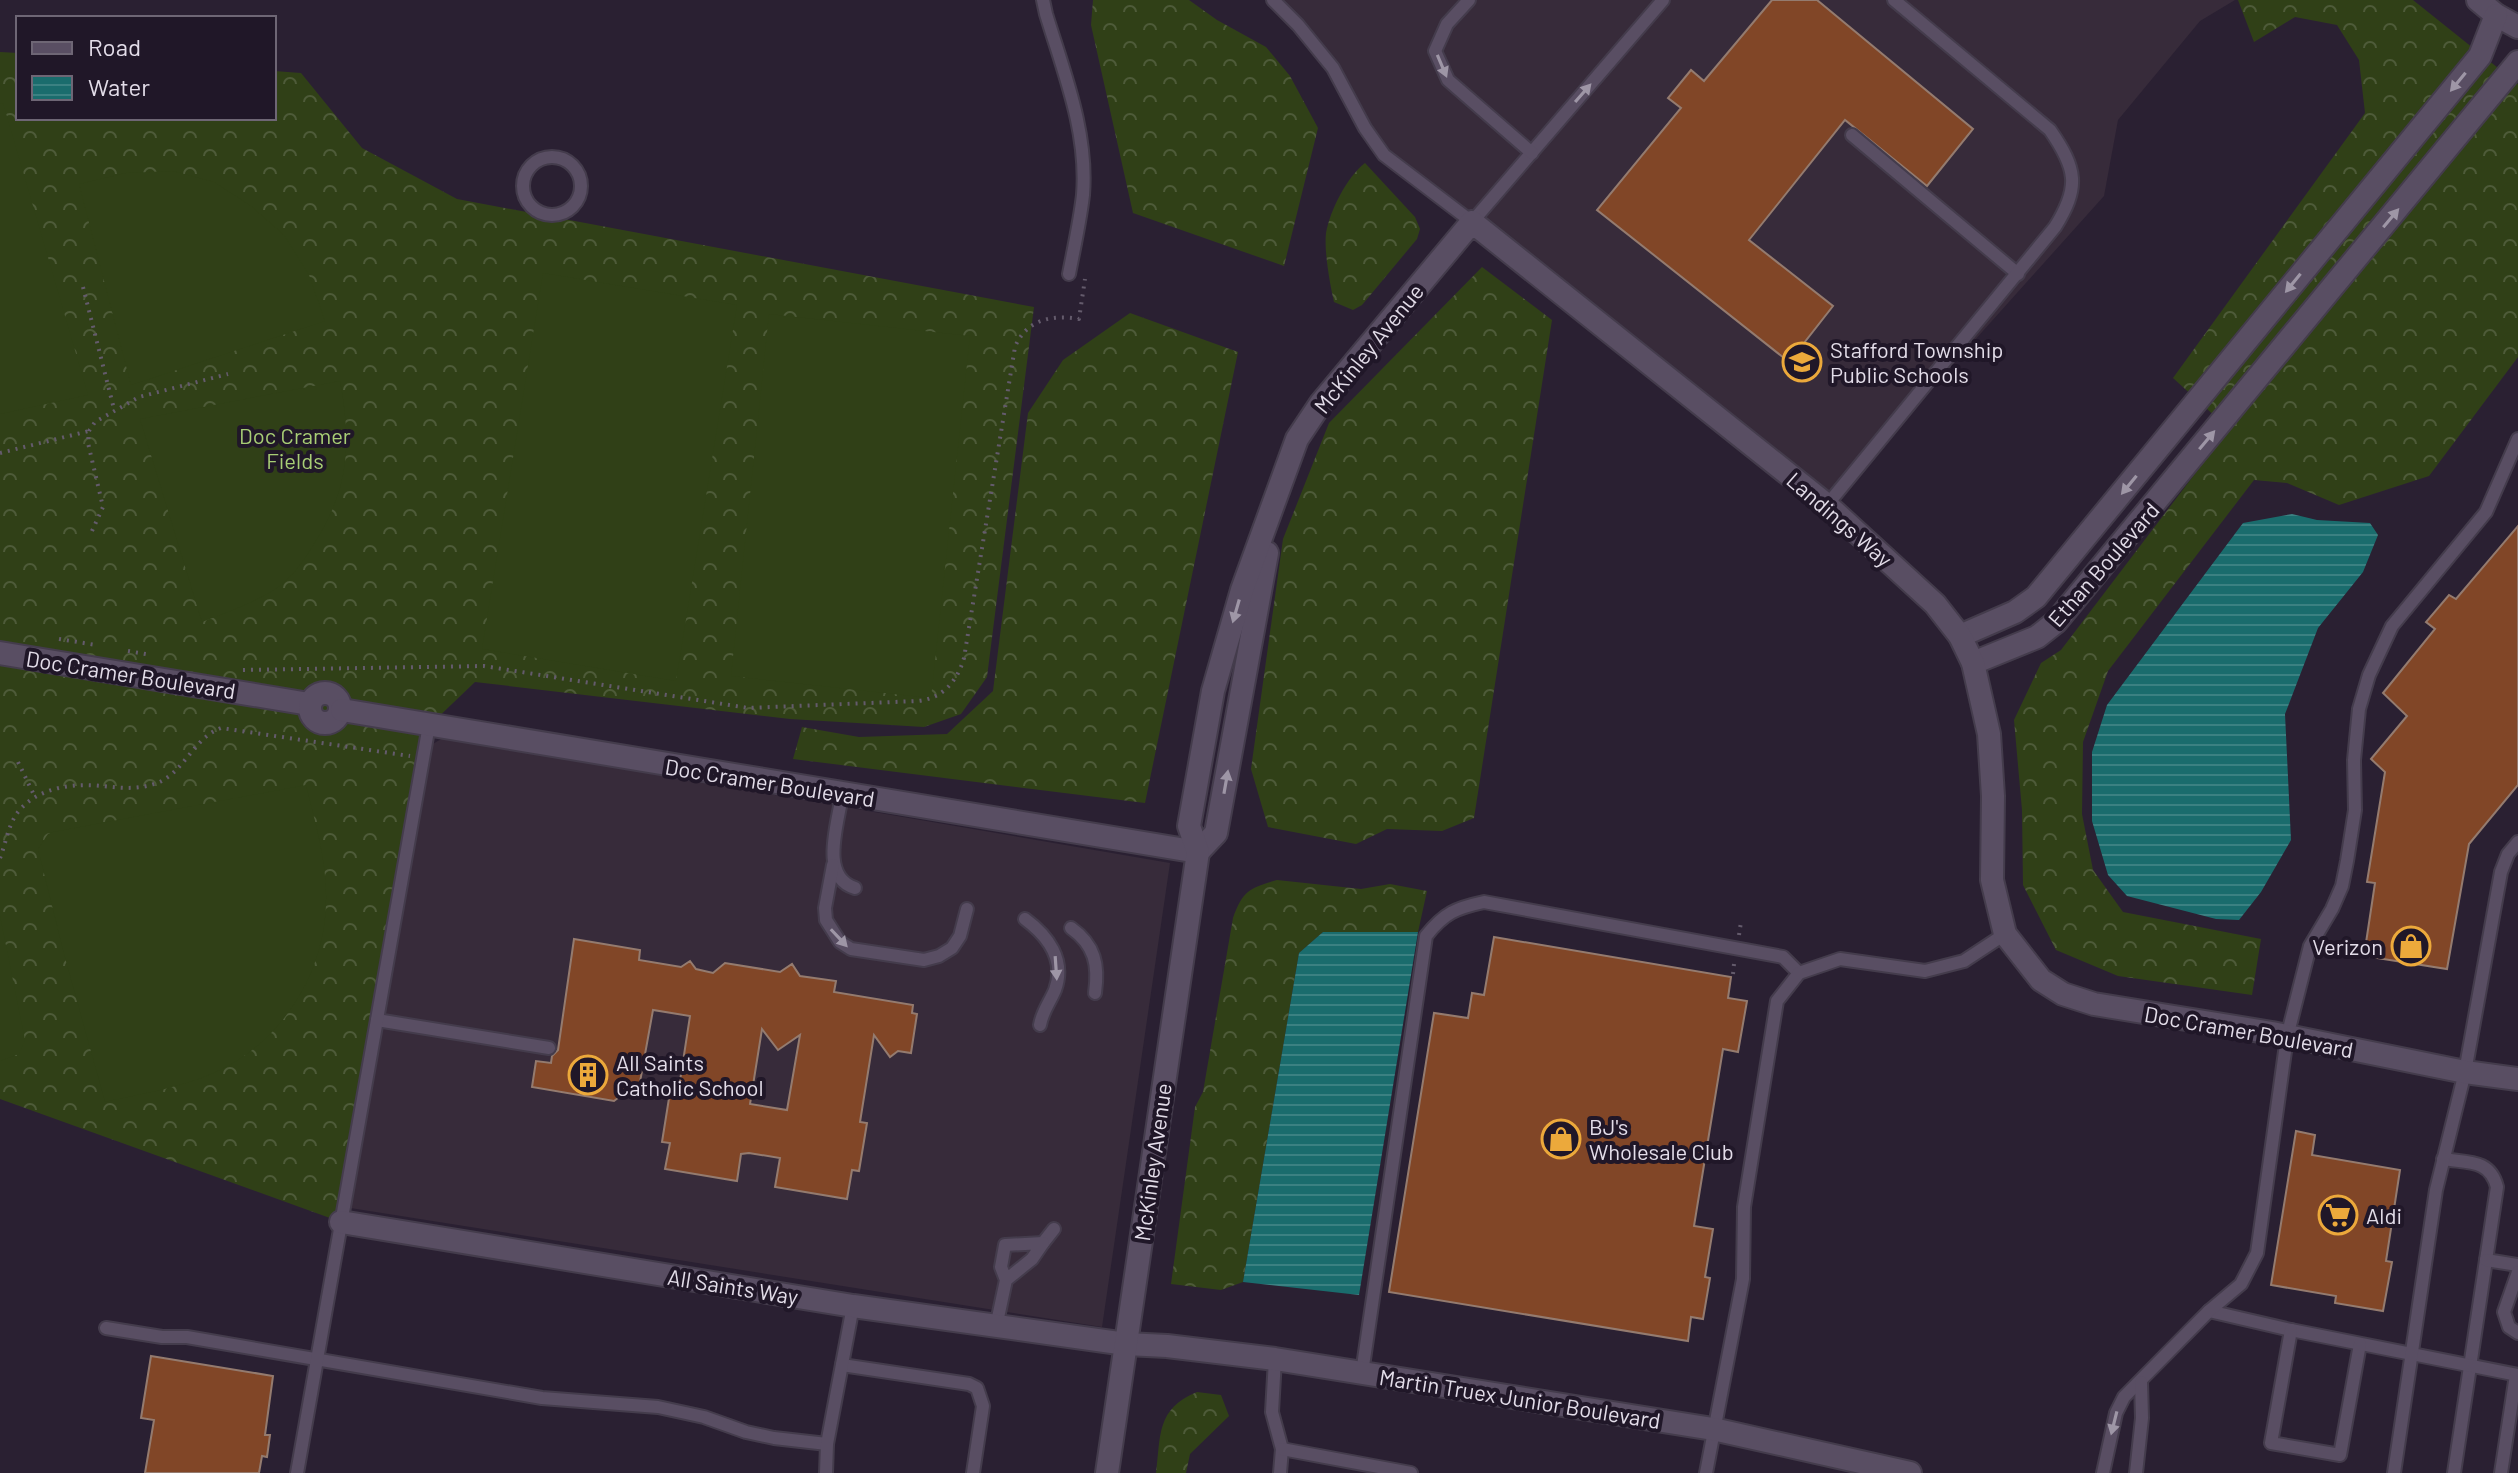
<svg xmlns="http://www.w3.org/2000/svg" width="2518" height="1473" viewBox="0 0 2518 1473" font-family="Barlow,sans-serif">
<defs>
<pattern id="forest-crowns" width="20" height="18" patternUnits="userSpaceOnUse" patternTransform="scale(2)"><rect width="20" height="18" fill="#304017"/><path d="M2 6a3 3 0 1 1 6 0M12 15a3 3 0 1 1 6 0" fill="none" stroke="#4e5b39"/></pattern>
<pattern id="water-rules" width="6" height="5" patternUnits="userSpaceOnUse" patternTransform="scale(2)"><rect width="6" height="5" fill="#1a6c6d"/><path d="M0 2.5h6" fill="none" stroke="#3b8182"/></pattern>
</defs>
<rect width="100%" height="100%" fill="#2a2032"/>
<g fill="#372b3a">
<path d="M1269 0H2235L2200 21 2118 120 2104 196 1827 505 1384 155 1342 86Z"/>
<path d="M443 738 1170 863 1102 1327 344 1207 426 748Z"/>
</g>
<g fill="url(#forest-crowns)">
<path d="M1093 0H1189L1217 20 1266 47 1290 76 1318 128 1284 266 1133 213 1091 25Z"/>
<path d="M2238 0H2413L2518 84V357L2429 476 2339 505 2287 483 2254 480 2108 671 2083 742 2082 814 2093 870 2123 912 2261 939 2252 995 2118 976 2056 950 2023 885 2022 810 2014 720 2041 663 2061 650 2229 429 2173 378 2365 113 2359 60 2337 25 2295 17 2254 42Z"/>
<path d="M0 52 18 53V118H274V71L301 73 362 148 457 199 1034 307 987 677 961 714 924 727 790 719 475 682 430 725 341 1222 0 1099Z"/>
<path d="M1365 163 1415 217 1420 229 1417 239 1362 305 1353 310 1334 302C1330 285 1324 251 1326 233 1330 210 1347 177 1365 163Z"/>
<path d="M1482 267 1552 320 1474 818 1442 831 1387 829 1356 844 1268 827 1251 769 1283 539 1329 423Z"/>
<path d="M1130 313 1238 352 1145 803 793 759 802 727 859 737 947 734 993 691 1028 413 1063 360Z"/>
<path d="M1277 880 1361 889 1390 884 1427 891 1418 932H1323L1299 953 1243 1282 1221 1290 1171 1284 1195 1107 1203 1092 1233 918C1243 890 1250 888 1277 880Z"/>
<path d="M1197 1392 1221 1395 1229 1416 1190 1454 1186 1473H1156C1161 1435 1156 1409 1197 1392Z"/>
</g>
<g fill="#304017">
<path d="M3 103 88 395 0 414V104Z"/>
<path d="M173 171 214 182 251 206 284 235 309 275 325 321 131 385 79 184 126 173Z"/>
<path d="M543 273 737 305 676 681 482 649Z"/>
<path d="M769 314 970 336 931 698 731 676Z"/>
<path d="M340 381C352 445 349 491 312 547 304 560 293 576 281 585 257 602 229 612 202 622L140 419Z"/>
<path d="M306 785C315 822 327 861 326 900 326 969 285 1038 222 1069 186 1087 144 1093 105 1102L64 954 38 849 48 834 53 832Z"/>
<path d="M0 916 25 1040 19 1054 0 1061Z"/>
</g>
<g fill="url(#water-rules)">
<path d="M2292 514 2317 520 2370 523 2378 535 2363 572 2318 628 2285 714 2291 840 2261 892 2239 920 2216 919 2127 896 2108 875 2092 821V752L2107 705 2243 523Z"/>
<path d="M1323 932H1418L1359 1295 1243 1282 1299 953Z"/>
</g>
<g fill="#814627" stroke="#947b6f" stroke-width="2" fill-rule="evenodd">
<path d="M1772 0H1817L1973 129 1927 186 1845 120 1749 240 1833 306 1789 362 1597 210 1681 108 1668 98 1691 70 1704 81Z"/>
<path d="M2518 526V785L2469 844 2447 969 2364 956 2375 883 2367 882 2385 772 2371 759 2407 716 2383 693 2435 629 2426 622 2449 595 2456 599Z"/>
<path d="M1494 937 1731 977 1728 998 1747 1001 1738 1052 1723 1049 1694 1226 1713 1229 1705 1277 1710 1278 1703 1319 1691 1317 1688 1341 1389 1292 1434 1013 1468 1018 1472 993 1484 995Z"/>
<path d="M574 939 640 950 639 960 681 967 690 961 696 969 713 973 725 963 780 972 792 964 800 976 836 981 834 992 913 1005 912 1013 917 1014 911 1053 898 1051 890 1057 874 1035 860 1122 867 1123 859 1171 852 1170 847 1199 775 1187 780 1158 749 1153 741 1154 737 1181 665 1169 670 1143 662 1142 670 1092 678 1094 690 1016 653 1010 638 1093 627 1091 614 1101 532 1087 536 1061 551 1063 552 1056 558 1050ZM762 1029 778 1050 800 1035 787 1110 750 1104Z"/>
<path d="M2296 1131 2315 1135 2312 1155 2400 1170 2386 1261 2392 1262 2383 1311 2335 1303 2336 1296 2271 1285Z"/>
<path d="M151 1356 273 1376 265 1435H270L267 1457 262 1456 259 1473H145L154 1420 141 1418Z"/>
</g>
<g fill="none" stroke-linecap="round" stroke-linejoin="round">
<g stroke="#443c4c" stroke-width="16">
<g id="service">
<path d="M1043 0 1046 14C1064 73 1088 132 1083 195 1080 221 1074 248 1069 274"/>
<path d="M1273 0 1298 25 1333 68 1365 128 1384 155 1472 222 1663 0"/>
<path d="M1469 0 1447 24 1435 51 1448 80 1532 153"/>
<path d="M1852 135 2018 274"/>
<circle cx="552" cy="186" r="29"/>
<path d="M1827 505 2055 227C2080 187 2077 169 2050 130L1894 0"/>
<path d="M842 795C838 824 819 877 855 888"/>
<path d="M833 865 825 908 826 920 840 942 851 949 924 960 939 956 952 948 960 936 967 909"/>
<path d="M1025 919C1048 936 1066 960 1055 990 1050 1002 1042 1012 1040 1025"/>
<path d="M1071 928C1095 945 1099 965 1095 993"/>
<path d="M377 1020 549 1048"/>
<path d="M2443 1159C2468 1163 2490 1159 2497 1187L2454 1473"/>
<path d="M1043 1243 1054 1229"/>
<path d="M2486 1260 2518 1265"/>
<path d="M2518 1272 2504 1312 2509 1327 2518 1333"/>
<path d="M2209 1311 2291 1330 2518 1375"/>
<path d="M996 1327 1006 1280 1001 1267 1005 1245 1043 1243 1032 1259 1006 1280"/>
<path d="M106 1328 162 1337H187L542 1398 658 1407 704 1417 746 1432 774 1438 827 1444"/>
<path d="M2291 1330 2271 1443 2340 1455 2360 1344"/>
<path d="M1275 1359 1272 1412 1282 1449 1280 1473"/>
<path d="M842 1365 969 1384 977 1388 983 1406 973 1473"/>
<path d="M1362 1373 1426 936C1444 913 1456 908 1484 902L1783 957 1799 973"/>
<path d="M1282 1449 1411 1473"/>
<path d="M297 1473 429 725"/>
<path d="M826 1473 827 1444 853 1306"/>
<path d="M1706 1473 1743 1279 1744 1207 1777 1001 1799 973 1840 959 1925 971 1964 961 2005 934"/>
<path d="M2103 1473 2116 1413 2124 1397 2209 1311 2241 1284 2257 1253 2287 1037 2310 946 2332 909 2342 886 2347 861 2355 810 2354 760 2359 709 2369 675 2392 626 2486 512 2518 439"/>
<path d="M2136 1473 2142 1418 2141 1382"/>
<path d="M2394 1473 2436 1190 2465 1072 2501 872 2508 854 2518 842"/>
<path d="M2501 1473 2516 1375"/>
</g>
</g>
<g stroke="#443c4c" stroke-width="26">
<g id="minor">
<path d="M2478 0 2496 15 2518 27"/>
<path d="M1960 636 2015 612 2036 597 2480 56 2496 15"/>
<path d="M0 653 309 704"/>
<path d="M1973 663 2037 637 2056 622 2518 62"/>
<circle cx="325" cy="708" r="15"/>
<path d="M342 710 1198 852"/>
<path d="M1198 852 1216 833 1267 553"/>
<path d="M341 1222 853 1306 1126 1344 1167 1346 1275 1359 1713 1429 1910 1473"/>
<path d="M1107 1473 1198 852 1189 826 1213 691 1242 590 1297 439 1321 403 1472 222 1827 505 1935 604 1960 636 1973 663 1989 734 1993 796 1992 880 2005 934 2041 980 2063 994 2094 1004 2272 1033 2465 1072 2518 1079"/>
</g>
</g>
<g stroke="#645b6c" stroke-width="4" stroke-dasharray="2 6" stroke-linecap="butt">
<path d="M83 287 114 409"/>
<path d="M0 453 89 431"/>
<path d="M92 531 103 507 88 443 89 431 95 422 139 397 228 374"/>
<path d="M59 639 96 645"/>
<path d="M128 651 151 655"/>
<path d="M243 670 484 666 748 708 917 701C942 699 957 682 964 658L1015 347C1026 320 1052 314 1079 319L1085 279"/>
<path d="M18 762 35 797"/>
<path d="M0 858C6 843 8 825 18 812 38 787 73 783 102 786 122 788 138 790 157 783 184 773 193 738 221 728L410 756"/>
<path d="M1739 935 1741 922"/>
<path d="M1733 974 1734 964"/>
</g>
<use href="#service" stroke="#594e63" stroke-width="12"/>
<use href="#minor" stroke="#594e63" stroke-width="22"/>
</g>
<defs><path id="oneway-solid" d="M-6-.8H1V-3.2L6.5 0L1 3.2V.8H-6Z" transform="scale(2)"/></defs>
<g fill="#9e96a6">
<use href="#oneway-solid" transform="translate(1442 66) rotate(67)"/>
<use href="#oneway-solid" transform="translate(2458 82) rotate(129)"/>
<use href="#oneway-solid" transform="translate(1583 93) rotate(-49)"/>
<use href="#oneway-solid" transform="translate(2391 218) rotate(-50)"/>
<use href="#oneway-solid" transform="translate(2293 283) rotate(129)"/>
<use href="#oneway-solid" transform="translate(2207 440) rotate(-50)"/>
<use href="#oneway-solid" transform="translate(2129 485) rotate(129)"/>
<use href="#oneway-solid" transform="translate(1236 611) rotate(106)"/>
<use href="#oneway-solid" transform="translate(1226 782) rotate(-80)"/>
<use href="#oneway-solid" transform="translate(839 938) rotate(47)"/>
<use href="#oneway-solid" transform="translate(1056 968) rotate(86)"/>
<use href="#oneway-solid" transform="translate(2114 1423) rotate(104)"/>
</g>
<defs>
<g id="school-ring" transform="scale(2)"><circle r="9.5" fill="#201728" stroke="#eca93b" stroke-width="1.5"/><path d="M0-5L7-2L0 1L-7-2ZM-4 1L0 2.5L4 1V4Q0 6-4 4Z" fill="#eca93b"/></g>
<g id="shop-ring" transform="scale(2)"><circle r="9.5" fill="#201728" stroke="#eca93b" stroke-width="1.5"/><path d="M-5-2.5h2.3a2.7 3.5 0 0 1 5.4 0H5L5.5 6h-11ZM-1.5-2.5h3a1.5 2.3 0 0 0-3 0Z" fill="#eca93b"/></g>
<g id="building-ring" transform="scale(2)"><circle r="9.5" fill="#201728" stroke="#eca93b" stroke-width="1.5"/><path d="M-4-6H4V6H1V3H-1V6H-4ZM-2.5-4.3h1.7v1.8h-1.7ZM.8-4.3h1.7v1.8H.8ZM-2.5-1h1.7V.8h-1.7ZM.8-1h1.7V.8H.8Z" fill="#eca93b"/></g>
<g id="supermarket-ring" transform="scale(2)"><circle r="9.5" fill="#201728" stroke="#eca93b" stroke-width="1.5"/><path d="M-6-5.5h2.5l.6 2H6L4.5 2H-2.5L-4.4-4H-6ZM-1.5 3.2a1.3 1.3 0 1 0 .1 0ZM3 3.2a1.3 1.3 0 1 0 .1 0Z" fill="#eca93b"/></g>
</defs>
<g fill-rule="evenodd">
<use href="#school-ring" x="1802" y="362"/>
<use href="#shop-ring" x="2411" y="946"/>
<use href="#building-ring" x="588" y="1075"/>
<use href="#shop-ring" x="1561" y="1139"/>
<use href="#supermarket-ring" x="2338" y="1215"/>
</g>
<g text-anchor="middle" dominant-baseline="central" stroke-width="8" stroke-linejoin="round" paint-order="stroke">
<g font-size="22" fill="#e3dde9" stroke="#201728">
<text transform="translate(1368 348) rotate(-51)">McKinley Avenue</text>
<text transform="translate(1840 519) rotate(41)">Landings Way</text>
<text transform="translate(2103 564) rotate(-49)">Ethan Boulevard</text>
<text transform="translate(131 674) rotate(9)">Doc Cramer Boulevard</text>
<text transform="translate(770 782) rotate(9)">Doc Cramer Boulevard</text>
<text transform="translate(2249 1031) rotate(10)">Doc Cramer Boulevard</text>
<text transform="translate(1152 1162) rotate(-82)">McKinley Avenue</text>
<text transform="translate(733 1286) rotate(9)">All Saints Way</text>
<text transform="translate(1520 1398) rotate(9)">Martin Truex Junior Boulevard</text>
</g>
<g font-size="22" fill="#e3dde9" stroke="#201728" text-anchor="start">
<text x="1830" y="349">Stafford Township<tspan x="1830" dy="25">Public Schools</tspan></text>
<text x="2383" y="946" text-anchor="end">Verizon</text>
<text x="616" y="1062">All Saints<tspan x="616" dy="25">Catholic School</tspan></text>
<text x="1589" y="1126">BJ's<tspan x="1589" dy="25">Wholesale Club</tspan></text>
<text x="2366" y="1215">Aldi</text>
</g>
<g font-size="22" fill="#a8ce75" stroke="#201728">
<text x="295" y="435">Doc Cramer<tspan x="295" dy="25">Fields</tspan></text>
</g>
</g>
<rect x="16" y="16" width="260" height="104" fill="#201728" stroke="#6e6675" stroke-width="2"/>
<rect x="32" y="42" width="40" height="12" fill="#594e63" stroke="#6e6675" stroke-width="2"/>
<text x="88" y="56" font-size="24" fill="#e3dde9">Road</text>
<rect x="32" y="76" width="40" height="24" fill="url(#water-rules)" stroke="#6e6675" stroke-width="2"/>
<text x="88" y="96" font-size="24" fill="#e3dde9">Water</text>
</svg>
